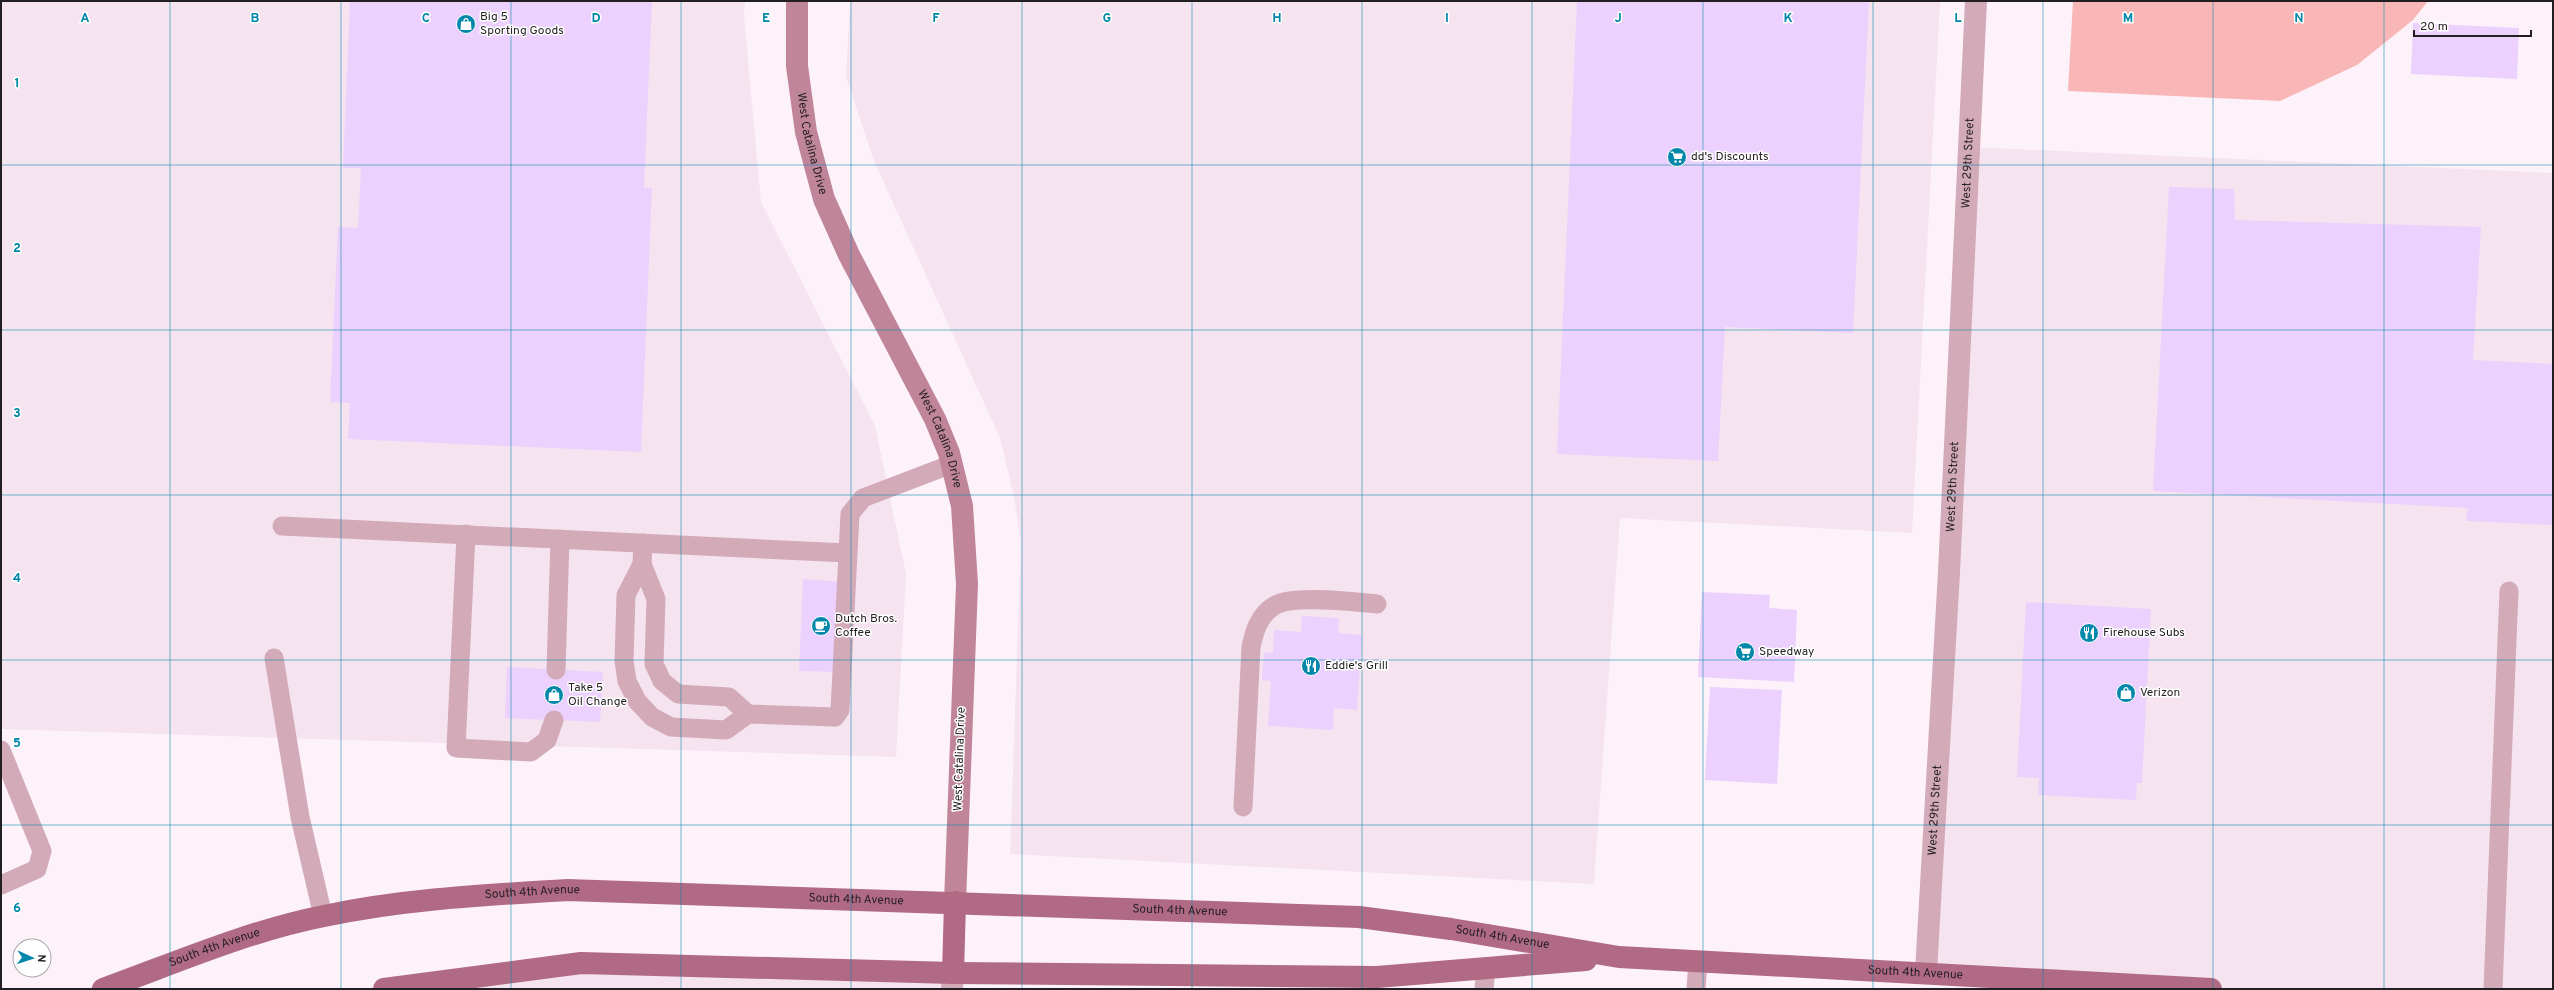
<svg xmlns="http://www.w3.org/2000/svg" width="2554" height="990" viewBox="0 0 2554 990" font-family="Overpass,sans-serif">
<rect width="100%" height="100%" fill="#fdf2fa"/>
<g fill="#f5e3f0">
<path d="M1 1H745L744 16 761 202 875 426 906 574 896 757 1 729Z"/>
<path d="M850 1H1940L1912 533 1620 518 1594 884 1010 854 1021 542 1014 497 1000 438 874 161 846 77Z"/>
<path d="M1969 147 2553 173V989H2240L1926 972Z"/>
<path d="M581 963 953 973 952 989H384Z"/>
</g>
<path fill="#f8b6b6" d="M2073 1H2428L2413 20 2357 65 2280 101 2068 91Z"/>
<g fill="#ecd0fd">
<path d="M350 1H652L644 188H652L641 452 348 439 350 403 330 402 338 227 358 228 361 168H343Z"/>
<path d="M1577 1H1869L1853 333 1725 327 1718 461 1557 454Z"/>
<path d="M2413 23 2519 28 2517 79 2411 74Z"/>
<path d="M2169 187 2234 189 2235 220 2481 227 2473 360 2553 364V525L2466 521 2468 508 2153 491Z"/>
<path d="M803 579 844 582 839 672 799 671Z"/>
<path d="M1702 592 1770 595 1769 608 1797 610 1794 682 1698 677Z"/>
<path d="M2026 602 2151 609 2142 783H2137L2136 800 2038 795 2039 778 2017 777Z"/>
<path d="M1302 616 1339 618 1338 633 1362 635 1357 710 1334 708 1333 730 1268 726 1271 681 1262 680 1264 652 1273 653 1274 630 1301 632Z"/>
<path d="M507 667 603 672 600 722 505 718Z"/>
<path d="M1710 687 1782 690 1777 784 1705 780Z"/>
</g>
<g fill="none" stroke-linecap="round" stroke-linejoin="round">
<g stroke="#d3aab8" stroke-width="19">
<path d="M282 526 847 553"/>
<path d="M466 534 456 748 531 752 547 740 554 720"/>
<path d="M643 543 642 564 656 599 654 664 662 681 678 694 729 697 748 714 835 717 840 710 850 514 863 498 952 464"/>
<path d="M642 564 626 595 624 661 627 681 637 701 652 717 671 727 726 730 748 714"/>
<path d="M274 658 300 817 323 916"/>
<path d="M556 670 560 539"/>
<path d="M1 750 42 851 37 869 1 885"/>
<path d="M1243 807 1251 647C1254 632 1259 615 1274 606 1292 594 1354 602 1377 604"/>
<path d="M1484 989 1486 968"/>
<path d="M1696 989 1698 961"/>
<path d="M2493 989 2509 591"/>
</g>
<g stroke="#d3aab8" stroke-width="22">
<path id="s1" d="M1926 972 1949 572 1976 1"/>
<path d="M952 989 953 973"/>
</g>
<path stroke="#c08599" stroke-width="22" id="s2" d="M797 1V66L806 132 824 199 849 255 935 419 949 453 962 506 967 584 955 902"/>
<g stroke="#b16a84" stroke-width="22">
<path d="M953 973 955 902"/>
<path id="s3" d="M103 989C175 963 248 931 324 916 404 899 485 895 567 890L1359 917 1451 929 1619 957 2211 989"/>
<path d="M384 989 581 963 953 973 1377 977 1586 960"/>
</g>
</g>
<path fill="none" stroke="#0087a9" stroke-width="1" stroke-opacity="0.55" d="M170 1V989M341 1V989M511 1V989M681 1V989M851 1V989M1022 1V989M1192 1V989M1362 1V989M1532 1V989M1703 1V989M1873 1V989M2043 1V989M2213 1V989M2384 1V989M1 165H2553M1 330H2553M1 495H2553M1 660H2553M1 825H2553"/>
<defs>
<g id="shop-disc" transform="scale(1)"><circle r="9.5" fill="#0087a9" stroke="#fff"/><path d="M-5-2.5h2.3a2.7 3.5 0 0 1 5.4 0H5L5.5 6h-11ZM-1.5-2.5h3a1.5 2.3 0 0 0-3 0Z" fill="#fff"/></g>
<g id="supermarket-disc" transform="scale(1)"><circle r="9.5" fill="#0087a9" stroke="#fff"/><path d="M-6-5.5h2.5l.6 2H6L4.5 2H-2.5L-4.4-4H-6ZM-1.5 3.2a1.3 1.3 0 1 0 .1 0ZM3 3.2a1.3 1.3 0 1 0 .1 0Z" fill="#fff"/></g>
<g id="cafe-disc" transform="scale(1)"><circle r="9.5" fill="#0087a9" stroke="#fff"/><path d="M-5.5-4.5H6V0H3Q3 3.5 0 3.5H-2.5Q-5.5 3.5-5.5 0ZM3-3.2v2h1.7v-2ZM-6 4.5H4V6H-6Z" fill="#fff"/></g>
<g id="restaurant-disc" transform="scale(1)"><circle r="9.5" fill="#0087a9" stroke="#fff"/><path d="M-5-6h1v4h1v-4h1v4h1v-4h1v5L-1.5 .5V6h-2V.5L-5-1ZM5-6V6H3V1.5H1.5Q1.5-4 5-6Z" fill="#fff"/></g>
</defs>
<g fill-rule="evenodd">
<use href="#shop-disc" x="466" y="24"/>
<use href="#supermarket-disc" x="1677" y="157"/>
<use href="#cafe-disc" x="821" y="626"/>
<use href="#restaurant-disc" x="2089" y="633"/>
<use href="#supermarket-disc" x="1745" y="652"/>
<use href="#restaurant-disc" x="1311" y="666"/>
<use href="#shop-disc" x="2126" y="693"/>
<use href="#shop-disc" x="554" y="695"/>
</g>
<g text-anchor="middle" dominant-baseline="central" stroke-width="3" stroke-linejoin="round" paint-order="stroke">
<g font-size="12" fill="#221e21" stroke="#fff" text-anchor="start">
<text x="480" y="17">Big 5<tspan x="480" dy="14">Sporting Goods</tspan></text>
<text x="1691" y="157">dd's Discounts</text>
<text x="835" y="619">Dutch Bros.<tspan x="835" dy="14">Coffee</tspan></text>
<text x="2103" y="633">Firehouse Subs</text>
<text x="1759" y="652">Speedway</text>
<text x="1325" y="666">Eddie's Grill</text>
<text x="568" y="688">Take 5<tspan x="568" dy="14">Oil Change</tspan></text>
<text x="2140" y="693">Verizon</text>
</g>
<g font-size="12" fill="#221e21" stroke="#fff">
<text stroke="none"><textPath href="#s2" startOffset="144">West Catalina Drive</textPath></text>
<text stroke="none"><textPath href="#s1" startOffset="810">West 29th Street</textPath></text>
<text stroke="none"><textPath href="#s2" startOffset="468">West Catalina Drive</textPath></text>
<text stroke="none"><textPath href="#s1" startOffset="486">West 29th Street</textPath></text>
<text transform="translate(960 759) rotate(-88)">West Catalina Drive</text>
<text stroke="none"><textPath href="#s1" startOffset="162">West 29th Street</textPath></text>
<text stroke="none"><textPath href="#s3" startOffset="443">South 4th Avenue</textPath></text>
<text stroke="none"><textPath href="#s3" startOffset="767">South 4th Avenue</textPath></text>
<text stroke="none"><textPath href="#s3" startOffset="1091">South 4th Avenue</textPath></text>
<text stroke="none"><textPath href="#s3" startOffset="1415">South 4th Avenue</textPath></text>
<text stroke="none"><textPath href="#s3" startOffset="119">South 4th Avenue</textPath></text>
<text stroke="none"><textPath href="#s3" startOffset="1830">South 4th Avenue</textPath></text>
</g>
</g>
<g font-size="13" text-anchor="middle" font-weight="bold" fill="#0087a9" stroke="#fff" stroke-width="3" stroke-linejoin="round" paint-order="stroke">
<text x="85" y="22">A</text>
<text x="255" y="22">B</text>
<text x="426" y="22">C</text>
<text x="596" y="22">D</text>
<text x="766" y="22">E</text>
<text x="936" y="22">F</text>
<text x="1107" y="22">G</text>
<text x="1277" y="22">H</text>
<text x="1447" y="22">I</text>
<text x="1618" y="22">J</text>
<text x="1788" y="22">K</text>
<text x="1958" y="22">L</text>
<text x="2128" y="22">M</text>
<text x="2299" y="22">N</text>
<text x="17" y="87">1</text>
<text x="17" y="252">2</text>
<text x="17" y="417">3</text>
<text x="17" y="582">4</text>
<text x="17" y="747">5</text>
<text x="17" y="912">6</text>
</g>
<rect width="2554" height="990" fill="none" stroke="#221e21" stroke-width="4"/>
<g transform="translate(32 958) rotate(93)"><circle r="19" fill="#ffffff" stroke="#a7a5a6"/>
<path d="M0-3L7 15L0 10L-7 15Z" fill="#0087a9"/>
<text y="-6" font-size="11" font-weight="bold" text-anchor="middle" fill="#221e21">N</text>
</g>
<path d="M2414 30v6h117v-6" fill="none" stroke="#221e21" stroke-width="2"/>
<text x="2420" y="30" font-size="12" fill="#221e21" stroke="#ffffff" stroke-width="3" paint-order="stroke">20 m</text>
</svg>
